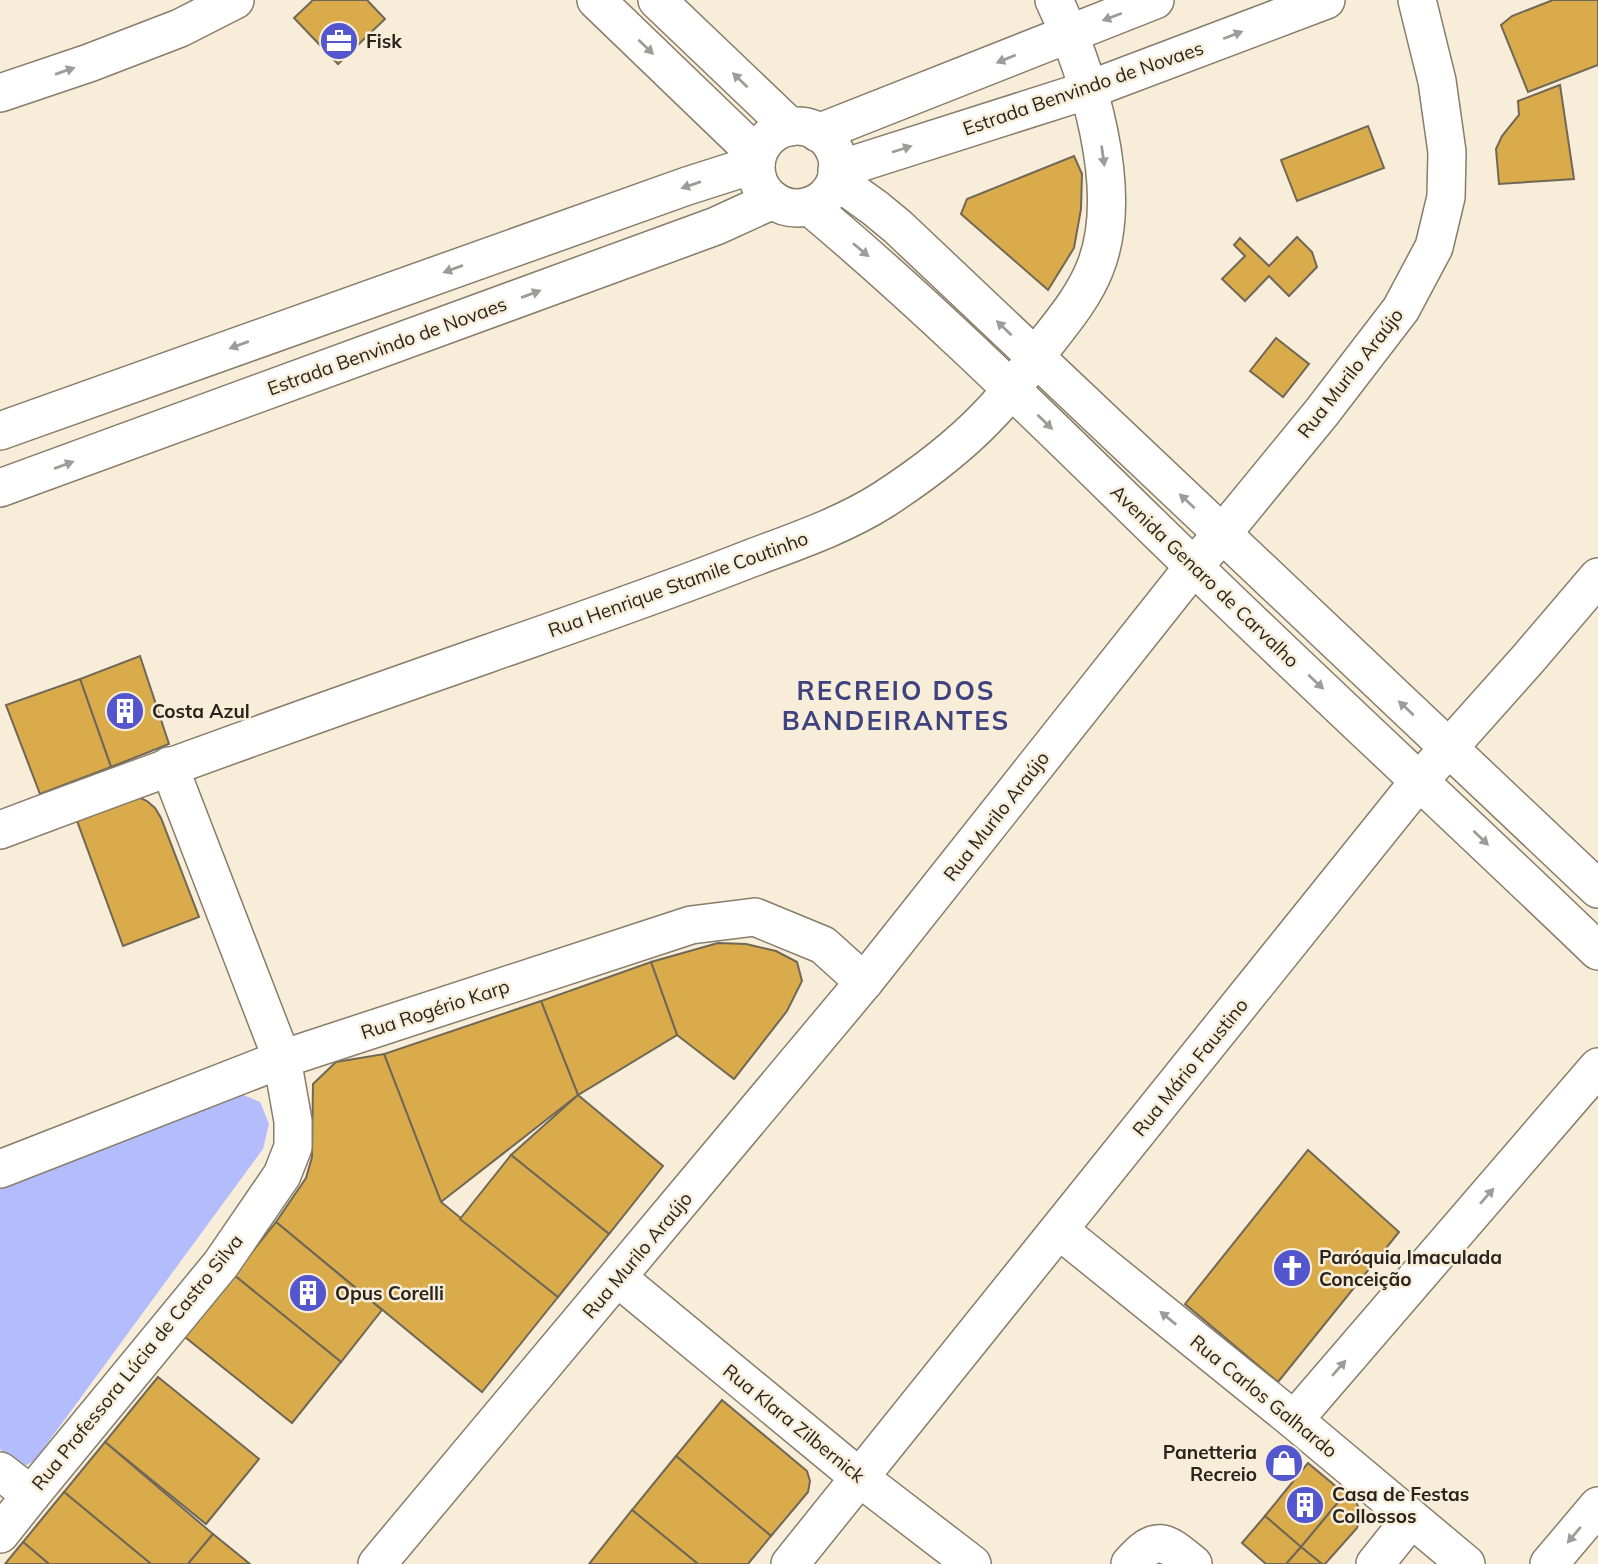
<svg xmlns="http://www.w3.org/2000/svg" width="1598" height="1564" viewBox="0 0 1598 1564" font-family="Mulish,sans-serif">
<rect width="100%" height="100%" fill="#f8edd9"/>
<path fill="#b3bcfc" d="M241 1094 260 1102 269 1124 263 1149 35 1460 25 1466 11 1459 0 1449V1188Z"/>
<g fill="#d9ab4b" stroke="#716756" stroke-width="2">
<path d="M313 0H367L385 19 338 64 294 18Z"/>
<path d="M1553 0H1598V65L1528 92 1501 25 1512 16Z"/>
<path d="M1560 85 1574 179 1499 184 1496 149 1502 136 1519 115 1518 101Z"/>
<path d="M1368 126 1384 168 1297 201 1281 160Z"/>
<path d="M1074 156 1082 174 1081 209 1074 248 1048 290 961 214 967 199Z"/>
<path d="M1297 237 1312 252 1317 267 1289 296 1269 276 1245 301 1222 279 1245 256 1234 245 1240 238 1269 266Z"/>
<path d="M1276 338 1309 364 1283 397 1250 371Z"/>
<path d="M140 656 169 744 111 767 80 679Z"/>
<path d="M80 679 111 767 40 794 6 705Z"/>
<path d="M136 796 147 801 155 808 161 818 199 917 123 946 76 818Z"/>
<path d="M718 943 746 944 776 951 797 962 802 981 787 1011 734 1079 677 1035 651 962Z"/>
<path d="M651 962 677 1035 578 1095 541 1001Z"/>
<path d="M541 1001 578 1095 441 1202 384 1054Z"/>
<path d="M384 1054 441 1202 558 1297 482 1392 276 1222 306 1178 312 1157 313 1084 336 1062Z"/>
<path d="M578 1095 663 1166 609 1234 511 1155Z"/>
<path d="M1308 1150 1399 1232 1278 1382 1185 1304Z"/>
<path d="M511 1155 609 1234 558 1297 460 1219Z"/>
<path d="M276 1222 382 1310 341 1362 234 1275Z"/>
<path d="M234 1275 341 1362 292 1423 185 1337Z"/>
<path d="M158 1377 259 1459 206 1524 105 1442Z"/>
<path d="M722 1400 807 1471 810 1481 808 1492 771 1536 676 1456Z"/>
<path d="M105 1442 213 1534 188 1564H151L64 1492Z"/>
<path d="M676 1456 771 1536 748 1564H698L632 1510Z"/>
<path d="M1308 1463 1345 1494 1301 1547 1265 1516Z"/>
<path d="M64 1492 151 1564H49L23 1542Z"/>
<path d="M1345 1494 1357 1504 1361 1514 1357 1528 1325 1564H1322L1301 1547Z"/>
<path d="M632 1510 698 1564H589Z"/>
<path d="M1265 1516 1301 1547 1286 1564H1266L1242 1543Z"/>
<path d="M213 1534 250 1564H188Z"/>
<path d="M23 1542 49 1564H5Z"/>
<path d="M1301 1547 1322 1564H1286Z"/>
</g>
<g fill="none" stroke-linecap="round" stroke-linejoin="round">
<g stroke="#877d6b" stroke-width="40">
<g id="minor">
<path d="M596 0 757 155"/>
<path d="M657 0 790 127"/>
<path d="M0 93 89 63 180 28 235 0"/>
<circle cx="797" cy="167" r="41"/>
<path d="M818 133 1155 0"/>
<path d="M837 170 1088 90 1326 0"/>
<path d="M836 180 875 208 898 227 1598 889"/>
<path d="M809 206C943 318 1066 443 1191 564 1325 694 1463 821 1598 951"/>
<path d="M0 431 687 186 756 164"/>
<path d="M0 488 716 226 773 200"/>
<path d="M0 830C162 769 324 711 487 654 575 623 663 593 749 559 794 542 842 526 883 500 920 476 956 449 986 418 1006 398 1023 375 1039 352 1059 326 1083 299 1095 268 1126 191 1088 72 1054 0"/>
<path d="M0 1169 282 1059 691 925 755 917 823 945 864 982"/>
<path d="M1059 1230 1294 1420 1466 1564"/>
<path d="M618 1278 860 1478 972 1564"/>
<path d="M1294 1420 1598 1067"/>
<path d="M0 1471 31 1495 221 1264 282 1175 293 1147V1121L282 1059 169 766"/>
<path d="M0 1534 31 1495"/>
<path d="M377 1564 864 982 1194 566 1222 534 1322 412 1401 309 1434 247 1446 197 1447 152 1437 81 1417 0"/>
<path d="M790 1564 1420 780 1528 659 1598 577"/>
<path d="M1130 1564C1157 1533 1165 1541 1193 1564"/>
<path d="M1375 1564 1411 1519"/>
<path d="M1549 1564 1598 1506"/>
</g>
</g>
<use href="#minor" stroke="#fff" stroke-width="37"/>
</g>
<defs><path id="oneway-solid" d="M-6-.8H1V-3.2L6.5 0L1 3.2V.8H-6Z" transform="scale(1.75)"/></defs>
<g fill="#9e9c99">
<use href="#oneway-solid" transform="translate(1112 17) rotate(159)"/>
<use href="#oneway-solid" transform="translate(1233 35) rotate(-21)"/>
<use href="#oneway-solid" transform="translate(646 47) rotate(44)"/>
<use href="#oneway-solid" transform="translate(1006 59) rotate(158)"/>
<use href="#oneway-solid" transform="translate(65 71) rotate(-19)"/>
<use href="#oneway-solid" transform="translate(740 80) rotate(-136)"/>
<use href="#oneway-solid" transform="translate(902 149) rotate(-18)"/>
<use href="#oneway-solid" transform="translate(1103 156) rotate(82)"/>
<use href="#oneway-solid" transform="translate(691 185) rotate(161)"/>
<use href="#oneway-solid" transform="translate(861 250) rotate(40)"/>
<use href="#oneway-solid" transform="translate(453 269) rotate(160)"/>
<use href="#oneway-solid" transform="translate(531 294) rotate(-20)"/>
<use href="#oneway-solid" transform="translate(1004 328) rotate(-136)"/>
<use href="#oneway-solid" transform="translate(239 345) rotate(160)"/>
<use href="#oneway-solid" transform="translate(1045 422) rotate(44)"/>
<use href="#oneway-solid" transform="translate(64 465) rotate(-20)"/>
<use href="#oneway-solid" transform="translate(1187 501) rotate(-137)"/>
<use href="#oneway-solid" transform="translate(1316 682) rotate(43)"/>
<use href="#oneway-solid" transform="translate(1406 708) rotate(-137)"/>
<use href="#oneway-solid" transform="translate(1481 838) rotate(44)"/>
<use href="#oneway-solid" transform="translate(1487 1196) rotate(-49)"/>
<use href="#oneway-solid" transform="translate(1168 1318) rotate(-141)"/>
<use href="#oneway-solid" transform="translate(1339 1368) rotate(-49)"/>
<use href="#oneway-solid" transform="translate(1574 1535) rotate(130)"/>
</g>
<defs>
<g id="office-disc" transform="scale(2.0125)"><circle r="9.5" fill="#5456cd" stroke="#f8edd9"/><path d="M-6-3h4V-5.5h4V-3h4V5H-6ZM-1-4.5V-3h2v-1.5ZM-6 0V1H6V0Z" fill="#fff"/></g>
<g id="building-disc" transform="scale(2.0125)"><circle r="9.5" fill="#5456cd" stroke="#f8edd9"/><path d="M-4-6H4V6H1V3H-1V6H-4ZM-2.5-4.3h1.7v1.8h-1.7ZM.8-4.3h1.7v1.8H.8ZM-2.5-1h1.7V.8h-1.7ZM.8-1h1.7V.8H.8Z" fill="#fff"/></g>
<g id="church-disc" transform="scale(2.0125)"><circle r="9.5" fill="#5456cd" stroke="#f8edd9"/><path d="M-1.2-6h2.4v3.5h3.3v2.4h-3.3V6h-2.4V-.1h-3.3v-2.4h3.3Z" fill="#fff"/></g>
<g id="shop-disc" transform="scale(2.0125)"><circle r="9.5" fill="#5456cd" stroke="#f8edd9"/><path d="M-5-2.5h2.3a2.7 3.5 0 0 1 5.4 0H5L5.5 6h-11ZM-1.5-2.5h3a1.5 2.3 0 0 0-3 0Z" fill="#fff"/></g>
</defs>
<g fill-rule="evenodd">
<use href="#office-disc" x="339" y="41"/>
<use href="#building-disc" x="125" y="711"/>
<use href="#church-disc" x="1292" y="1268"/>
<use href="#building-disc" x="308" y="1293"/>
<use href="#shop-disc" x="1284" y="1463"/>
<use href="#building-disc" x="1305" y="1505"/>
</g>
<g text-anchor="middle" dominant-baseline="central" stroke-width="5" stroke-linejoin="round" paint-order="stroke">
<g font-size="19" font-weight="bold" fill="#28241c" stroke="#f8edd9" text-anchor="start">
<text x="366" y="41">Fisk</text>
<text x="152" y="711">Costa Azul</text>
<text x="1319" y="1257">Paróquia Imaculada<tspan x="1319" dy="22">Conceição</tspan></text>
<text x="335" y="1293">Opus Corelli</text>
<text x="1257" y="1452" text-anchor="end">Panetteria<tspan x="1257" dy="22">Recreio</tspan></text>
<text x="1332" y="1494">Casa de Festas<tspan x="1332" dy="22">Collossos</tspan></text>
</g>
<g font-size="19" fill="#28241c" stroke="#f8edd9">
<text transform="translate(1083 88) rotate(-19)">Estrada Benvindo de Novaes</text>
<text transform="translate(387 346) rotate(-20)">Estrada Benvindo de Novaes</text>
<text transform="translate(1350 373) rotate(-52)">Rua Murilo Araújo</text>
<text transform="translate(1205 576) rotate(44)">Avenida Genaro de Carvalho</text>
<text transform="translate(678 584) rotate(-20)">Rua Henrique Stamile Coutinho</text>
<text transform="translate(996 816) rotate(-52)">Rua Murilo Araújo</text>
<text transform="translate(435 1009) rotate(-18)">Rua Rogério Karp</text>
<text transform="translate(1190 1067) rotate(-51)">Rua Mário Faustino</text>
<text transform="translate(637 1255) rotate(-50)">Rua Murilo Araújo</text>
<text transform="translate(137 1362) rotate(-51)">Rua Professora Lúcia de Castro Silva</text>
<text transform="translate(1264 1396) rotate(39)">Rua Carlos Galhardo</text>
<text transform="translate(794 1423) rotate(39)">Rua Klara Zilbernick</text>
</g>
<g font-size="26" font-weight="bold" letter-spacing="2" fill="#3e4380" stroke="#f8edd9">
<text x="896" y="690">RECREIO DOS<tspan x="896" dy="30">BANDEIRANTES</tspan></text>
</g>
</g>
</svg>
